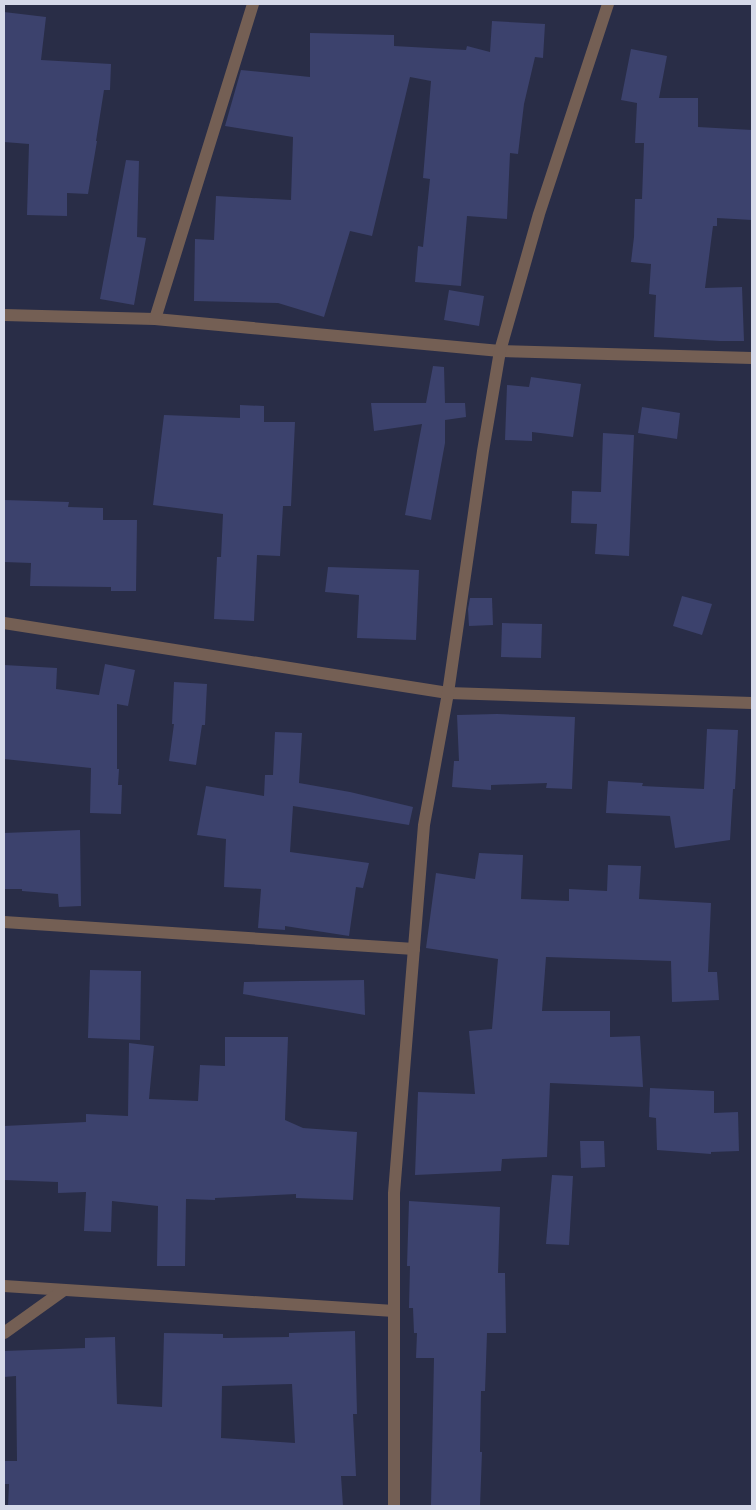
<svg xmlns="http://www.w3.org/2000/svg" width="756" height="1510" viewBox="0 0 756 1510" font-family="'DejaVu Sans',sans-serif">
<rect width="100%" height="100%" fill="#292d47"/>
<g fill="#3c426d" fill-rule="evenodd">
<path d="M4 12 46 17 41 60 111 64 110 90H104L96 141H97L88 194 67 193V216L27 215 29 144 4 142Z"/>
<path d="M492 21 545 24 543 58 535 57 524 104 518 154 510 153 507 219 467 216 461 286 415 282 418 246 423 247 430 179 423 178 431 81 410 77 372 236 350 231 324 317 278 303 194 301 195 239 214 240 216 196 291 200 293 137 225 126 241 70 310 77V33L394 35V46L466 50 467 46 490 52Z"/>
<path d="M631 49 667 56 659 98H698V127L752 130V220L717 218V226H713L705 288 742 287 744 341H720L654 337 656 295 649 294 651 264 631 262 634 237 635 199H642L644 143H635L637 103 621 100Z"/>
<path d="M126 160 139 161 137 237 146 238 134 305 100 299Z"/>
<path d="M449 290 484 296 479 326 444 320Z"/>
<path d="M433 366 444 367 445 403H465L466 417 445 420V443L431 520 405 515 422 424 374 431 371 403H426Z"/>
<path d="M531 377 581 384 573 437 532 432V441L505 440 507 385 529 387Z"/>
<path d="M240 405 264 406V422H295L291 506H283L280 556 257 555 254 621 214 619 217 557H221L223 514 153 505 164 415 240 418Z"/>
<path d="M642 407 680 413 677 439 638 433Z"/>
<path d="M603 433 634 435 629 556 595 554 597 524 571 523 572 491 601 492Z"/>
<path d="M4 500 69 502 68 507 103 508V520H137L136 591H111V587L30 586 31 563 4 562Z"/>
<path d="M328 567 419 570 416 640 357 638 359 595 325 592Z"/>
<path d="M682 596 712 604 702 635 673 626Z"/>
<path d="M470 598H492L493 625 469 626 468 609Z"/>
<path d="M502 623 542 624 541 658 501 657Z"/>
<path d="M105 664 135 670 128 706 117 704V769H119L118 785H122L121 814 90 813 91 768 4 759V665L57 668 56 689 99 695Z"/>
<path d="M174 682 207 684 205 725H202L196 765 169 761 174 724H172Z"/>
<path d="M497 714 575 717 572 789 546 788 547 783 491 785V790L452 787 454 761H459L457 715Z"/>
<path d="M707 729 738 730 735 789H733L730 840 675 848 670 816 606 813 608 781 643 783 642 786 704 789Z"/>
<path d="M275 732 302 733 299 783 350 792 413 807 409 825 293 806 290 852 369 863 363 888 356 887 349 936 285 926V930L258 928 261 889 224 887 226 839 197 835 206 786 264 796 265 775H273Z"/>
<path d="M80 830 81 906 59 907 58 894 22 891V889H4V833Z"/>
<path d="M479 853 523 855 521 899 569 901V889L607 891 608 865 641 866 639 899 711 903 708 972H717L719 1000 672 1002 671 961 546 957 542 1011H610V1037L640 1036 643 1087 550 1083 547 1157 502 1159 501 1171 415 1175 418 1092 475 1094 469 1031 492 1029 498 959 426 948 436 873 475 879Z"/>
<path d="M90 970 141 971 140 1040 88 1038Z"/>
<path d="M364 980 365 1015 243 994 244 982Z"/>
<path d="M225 1037H288L285 1120 303 1128 357 1132 353 1200 296 1198V1194L215 1198V1200L186 1199 185 1266H157L158 1206 112 1201 111 1232 84 1231 86 1192 58 1193V1182L4 1180V1126L86 1122V1114L128 1116 129 1043 154 1046 149 1099 198 1101 200 1065 225 1066Z"/>
<path d="M650 1088 714 1091V1113L738 1112 739 1151 711 1152V1154L657 1150 656 1118 649 1117Z"/>
<path d="M580 1141H604L605 1167 581 1168Z"/>
<path d="M552 1175 573 1176 569 1245 546 1244Z"/>
<path d="M409 1201 500 1207 498 1273H505L506 1333H487L485 1391H481L480 1452H482L480 1506H431L434 1358H416L417 1333H414L413 1308H409L410 1266H407Z"/>
<path d="M355 1331 357 1414H353L356 1476H341L343 1506H8L9 1484H4V1461H17L16 1376 4 1377V1351L85 1348V1338L115 1337 117 1404 162 1407 164 1333 223 1334V1338L289 1337V1333ZM292 1384 295 1443 221 1438 222 1386Z"/>
</g>
<g fill="none" stroke-linecap="round" stroke-linejoin="round">
<g stroke="#745f54" stroke-width="12">
<path d="M4 315 155 319 500 351 752 358"/>
<path d="M155 319 253 4"/>
<path d="M4 623 448 693 752 703"/>
<path d="M4 922 414 949"/>
<path d="M4 1286 394 1311"/>
<path d="M4 1333 64 1290"/>
<path d="M394 1506V1193L424 825 448 693 483 451 500 351 539 214 608 4"/>
</g>
</g>
<rect width="756" height="1510" fill="none" stroke="#d5d9e9" stroke-width="10"/>
</svg>
